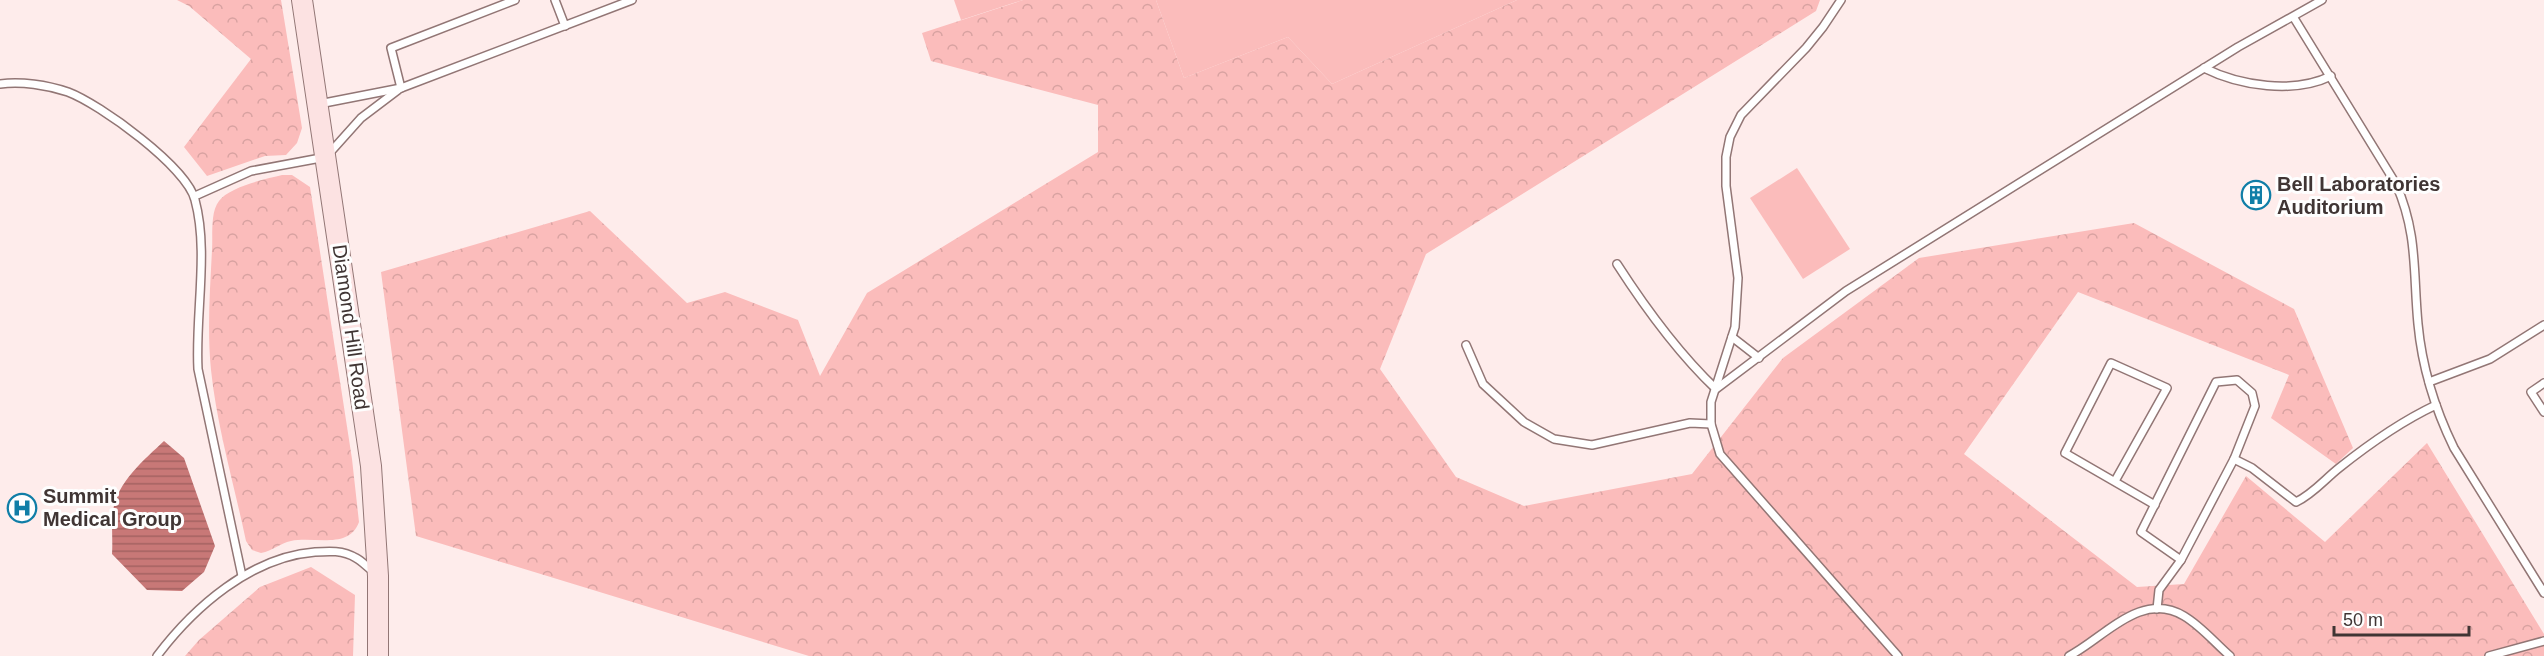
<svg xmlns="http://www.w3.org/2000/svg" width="2544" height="656" viewBox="0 0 2544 656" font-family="Arial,sans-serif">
<defs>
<pattern id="forest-crowns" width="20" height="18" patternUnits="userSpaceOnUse" patternTransform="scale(1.5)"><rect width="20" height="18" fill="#fbbcbb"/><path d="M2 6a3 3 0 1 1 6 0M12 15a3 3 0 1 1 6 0" fill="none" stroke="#d8a2a1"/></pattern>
<pattern id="water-rules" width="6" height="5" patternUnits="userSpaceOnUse" patternTransform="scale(1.5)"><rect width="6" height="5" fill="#c87877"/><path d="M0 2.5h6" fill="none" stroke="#a46362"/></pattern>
</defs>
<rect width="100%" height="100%" fill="#feeceb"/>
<g fill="#fbbcbb">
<path d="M954 0H1023L961 20Z"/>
<path d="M1156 0H1517L1332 84 1288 37 1184 78Z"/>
<path d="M1797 168 1850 249 1803 279 1750 198Z"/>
</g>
<g fill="url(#forest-crowns)">
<path d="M177 0H281L302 128 297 143 286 155 265 156 207 176 184 147 251 59 189 6Z"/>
<path d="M1023 0H1156L1184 78 1288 37 1332 84 1517 0H1820L1816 11 1426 254 1380 369 1456 477 1524 506 1692 474 1783 358 1919 258 2134 223 2294 309 2353 448 2336 464 2271 418 2289 375 2078 292 1964 454 2137 587 2184 584 2246 476 2325 542 2427 443 2544 634V656H809L416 536 381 272 590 211 687 303 725 292 798 320 820 376 867 293 1098 152V105L931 61 922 33Z"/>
<path d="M282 175H292L310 187 352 459 359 522C349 550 314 536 291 541 280 543 273 551 261 553L252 550 246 541C234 484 217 427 211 370 207 330 210 290 212 250 213 236 210 212 219 201 229 187 265 179 282 175Z"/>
<path d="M311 567 355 595 353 656H185L199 640 260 587Z"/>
</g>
<path fill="url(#water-rules)" d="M164 441 184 458 215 546 204 572 182 591 147 590 112 554C113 540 111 526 113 512 116 483 144 460 164 441Z"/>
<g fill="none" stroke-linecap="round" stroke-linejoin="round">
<g stroke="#927675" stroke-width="10">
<g id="lane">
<path d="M555 0 565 26"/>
<path d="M1841 0 1823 27 1806 48 1741 115 1730 137 1726 157V186L1738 278 1735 327 1711 402V424L1720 454 1898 656"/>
<path d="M2294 18 2396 184C2418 234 2413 272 2418 324 2422 367 2435 409 2454 448L2544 593"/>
<path d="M2204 68C2240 86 2294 94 2331 76"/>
<path d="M0 84C21 81 47 85 68 92 100 104 187 167 195 200 209 251 195 315 198 369L242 576"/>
<path d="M401 88 391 48 515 0"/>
<path d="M319 104 401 88 632 0"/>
<path d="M195 196 251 171 326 157 361 118 398 90"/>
<path d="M1617 264C1646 309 1677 352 1716 389L1846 291 2238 47 2322 0"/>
<path d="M1732 337 1759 358"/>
<path d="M1466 345 1483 384 1524 422 1554 439 1592 445 1690 423 1711 424"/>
<path d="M2237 380 2252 393 2255 406 2234 459 2181 560 2141 532 2216 382Z"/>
<path d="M2429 382 2490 359 2544 325"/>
<path d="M2544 383 2531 392 2544 412"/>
<path d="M2234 459 2252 468 2296 502C2313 494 2325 479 2339 468 2369 444 2402 421 2436 405"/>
<path d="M2115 481 2167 388 2111 363 2065 453 2155 505"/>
<path d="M2157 609 2159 590 2181 560"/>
<path d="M157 656C194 607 251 557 315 552 329 551 343 550 356 558 362 561 368 568 374 572"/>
<path d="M2069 656C2104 638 2141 590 2184 616 2201 626 2215 643 2230 656"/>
<path d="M2489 656 2544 641"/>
</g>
</g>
<g stroke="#927675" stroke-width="22">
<path id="secondary" d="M302 0 371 466 378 576V656"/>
</g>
<use href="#lane" stroke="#fff" stroke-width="7"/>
<use href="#secondary" stroke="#fce2e2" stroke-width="20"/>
</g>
<defs>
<g id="building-ring" transform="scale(1.5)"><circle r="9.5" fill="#fefefe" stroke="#107ea7" stroke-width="1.5"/><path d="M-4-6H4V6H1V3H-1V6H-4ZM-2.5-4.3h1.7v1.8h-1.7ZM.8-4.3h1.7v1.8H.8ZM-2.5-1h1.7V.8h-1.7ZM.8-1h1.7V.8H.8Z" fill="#107ea7"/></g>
<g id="hospital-ring" transform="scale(1.5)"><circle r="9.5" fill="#fefefe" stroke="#107ea7" stroke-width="1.5"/><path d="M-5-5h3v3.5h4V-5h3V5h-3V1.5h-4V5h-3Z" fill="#107ea7"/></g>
</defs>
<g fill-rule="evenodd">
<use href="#building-ring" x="2256" y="195"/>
<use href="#hospital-ring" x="22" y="508"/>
</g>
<g text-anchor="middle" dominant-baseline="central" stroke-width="6" stroke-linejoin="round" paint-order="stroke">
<g font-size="20" font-weight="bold" fill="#403534" stroke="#fefefe" text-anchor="start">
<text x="2277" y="184">Bell Laboratories<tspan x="2277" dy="23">Auditorium</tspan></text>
<text x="43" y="496">Summit<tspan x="43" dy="23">Medical Group</tspan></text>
</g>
<g font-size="20" fill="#403534" stroke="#fefefe">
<text transform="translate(351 327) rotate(82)">Diamond Hill Road</text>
</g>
</g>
<path d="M2334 626v9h135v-9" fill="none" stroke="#403534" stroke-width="3"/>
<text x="2343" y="626" font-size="18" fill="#403534" stroke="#fefefe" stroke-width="4.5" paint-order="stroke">50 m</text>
</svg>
